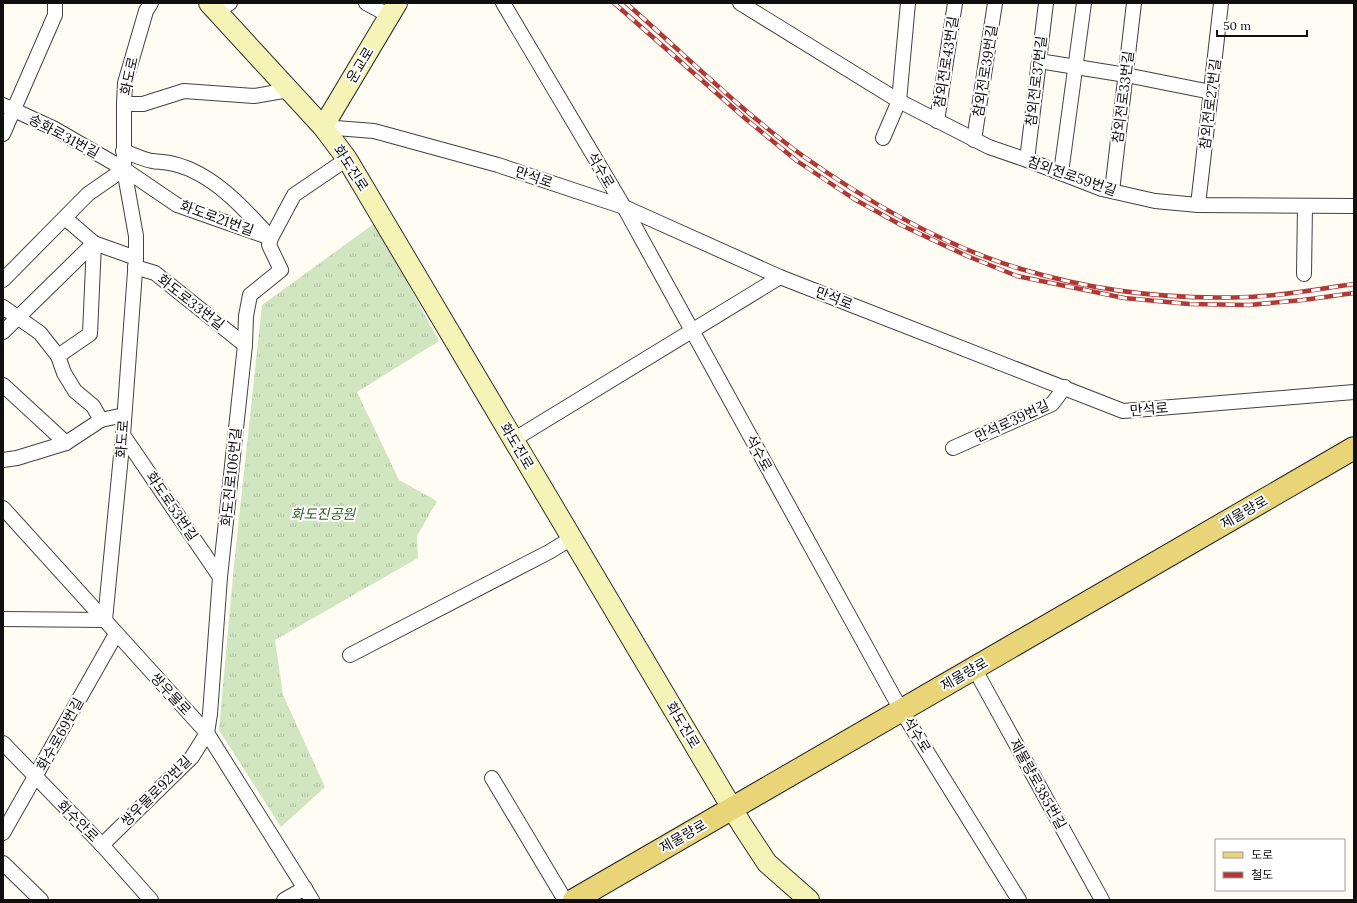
<svg xmlns="http://www.w3.org/2000/svg" width="1357" height="903" viewBox="0 0 1357 903" font-family="Lora,'Noto Sans KR',serif">
<defs>
<pattern id="grass-tufts" width="24" height="20" patternUnits="userSpaceOnUse"><rect width="24" height="20" fill="#d1e5c0"/><path d="M3 7l-1-3M5 7V3M7 7l1-3M15 17l-1-3M17 17v-4M19 17l1-3" fill="none" stroke="#b2c3a4"/></pattern>
</defs>
<rect width="100%" height="100%" fill="#fefcf3"/>
<path fill="url(#grass-tufts)" d="M375 223 439 341 357 392 399 480 437 501 417 536 418 558 275 640 283 695 325 787 281 827 219 730 234 565 262 305Z"/>
<g fill="none" stroke-linecap="round" stroke-linejoin="round">
<g stroke="#424242" stroke-width="16">
<g id="street">
<path d="M366 3 390 16"/>
<path d="M503 3 624 207 901 710 1019 900"/>
<path d="M740 3 899 101 989 147 1027 160 1102 189 1155 201 1198 205 1354 206"/>
<path d="M217 11 230 3"/>
<path d="M1039 61 1126 75 1211 92"/>
<path d="M124 104H143L184 91 254 96 289 90"/>
<path d="M3 105 53 128 124 169 177 205 271 238"/>
<path d="M937 121 955 3"/>
<path d="M323 127 374 131 498 165 624 207 780 277 1123 411 1354 392"/>
<path d="M3 134 55 15V3"/>
<path d="M883 138 899 101 908 3"/>
<path d="M974 140 995 3"/>
<path d="M123 151C132 154 142 159 152 161 159 162 167 162 174 164 212 173 244 208 269 236"/>
<path d="M1027 160 1046 3"/>
<path d="M1061 173 1084 3"/>
<path d="M1112 191 1134 3"/>
<path d="M1198 205 1221 3"/>
<path d="M65 218 94 243 136 258"/>
<path d="M135 267 155 273 245 345"/>
<path d="M1304 274 1305 206"/>
<path d="M3 280 88 194 124 169"/>
<path d="M3 307 40 333 58 356 64 373 75 391 93 406 101 420"/>
<path d="M3 332 94 243"/>
<path d="M58 356 90 334 94 243"/>
<path d="M3 385 66 443"/>
<path d="M123 435 220 577"/>
<path d="M513 440 780 277"/>
<path d="M953 448 1052 404 1065 387"/>
<path d="M3 460 17 458 66 443 101 420 124 415"/>
<path d="M3 508 207 733 312 900"/>
<path d="M3 619 105 620 123 435 136 258V236L124 169V104L125 83 146 11 151 3"/>
<path d="M350 655 549 552 572 538"/>
<path d="M974 668 1102 900"/>
<path d="M3 743 102 845 151 900"/>
<path d="M492 778 565 900"/>
<path d="M3 833 116 634"/>
<path d="M102 845 192 757 207 733 210 714 220 577 245 345 246 316 250 295 281 270 269 245 271 238 294 195 347 159"/>
<path d="M3 863 41 900"/>
<path d="M284 900 305 888"/>
</g>
</g>
<g stroke="#313131" stroke-width="22">
<g id="secondary">
<path d="M209 3 323 127 347 159 742 825 767 863 809 900"/>
<path d="M323 127 397 3"/>
</g>
</g>
<g stroke="#202020" stroke-width="24">
<path id="primary" d="M574 900 1354 448"/>
</g>
<use href="#street" stroke="#fff" stroke-width="14"/>
<use href="#secondary" stroke="#f6f3b6" stroke-width="20"/>
<use href="#primary" stroke="#e9d478" stroke-width="22"/>
<g stroke="#b03937" stroke-width="4.5">
<g id="rail">
<path d="M614 3 747 120 797 161 854 199 901 225 967 256 1017 276 1124 298 1189 304 1249 305 1303 300 1354 293"/>
<path d="M626 3C684 54 740 110 803 156 868 202 944 246 1021 269 1094 291 1172 300 1248 297 1283 296 1319 289 1354 284"/>
</g>
</g>
<use href="#rail" stroke="#fff" stroke-width="3" stroke-dasharray="9" stroke-linecap="butt"/>
</g>
<g text-anchor="middle" dominant-baseline="central" stroke-width="4" stroke-linejoin="round" paint-order="stroke">
<g font-size="14" fill="#0f0f0f" stroke="#fff">
<text transform="translate(946 62) rotate(-81)">참외전로43번길</text>
<text transform="translate(360 65) rotate(-59)">운교로</text>
<text transform="translate(985 71) rotate(-81)">참외전로39번길</text>
<text transform="translate(129 76) rotate(-78)">화도로</text>
<text transform="translate(1036 81) rotate(-83)">참외전로37번길</text>
<text transform="translate(1123 97) rotate(-83)">참외전로33번길</text>
<text transform="translate(1210 104) rotate(-83)">참외전로27번길</text>
<text transform="translate(64 136) rotate(28)">송화로31번길</text>
<text transform="translate(351 168) rotate(57)">화도진로</text>
<text transform="translate(601 170) rotate(59)">석수로</text>
<text transform="translate(1072 176) rotate(19)">참외전로59번길</text>
<text transform="translate(534 177) rotate(19)">만석로</text>
<text transform="translate(217 218) rotate(20)">화도로21번길</text>
<text transform="translate(834 298) rotate(21)">만석로</text>
<text transform="translate(191 302) rotate(38)">화도로33번길</text>
<text transform="translate(1149 409) rotate(-5)">만석로</text>
<text transform="translate(1012 421) rotate(-25)">만석로39번길</text>
<text transform="translate(122 439) rotate(-86)">화도로</text>
<text transform="translate(517 446) rotate(59)">화도진로</text>
<text transform="translate(759 453) rotate(61)">석수로</text>
<text transform="translate(231 477) rotate(-84)">화도진로106번길</text>
<text transform="translate(172 506) rotate(56)">화도로53번길</text>
<text transform="translate(1244 512) rotate(-30)">제물량로</text>
<text transform="translate(964 674) rotate(-30)">제물량로</text>
<text transform="translate(171 694) rotate(47)">쌍우물로</text>
<text transform="translate(683 725) rotate(59)">화도진로</text>
<text transform="translate(60 734) rotate(-61)">화수로69번길</text>
<text transform="translate(917 735) rotate(58)">석수로</text>
<text transform="translate(1038 784) rotate(61)">제물량로385번길</text>
<text transform="translate(156 791) rotate(-45)">쌍우물로92번길</text>
<text transform="translate(78 821) rotate(45)">화수안로</text>
<text transform="translate(683 836) rotate(-30)">제물량로</text>
</g>
<g font-size="14" font-style="italic" fill="#2f6027" stroke="#fff">
<text x="323" y="514">화도진공원</text>
</g>
</g>
<rect width="1357" height="903" fill="none" stroke="#0f0f0f" stroke-width="8"/>
<rect x="1215" y="839" width="130" height="52" fill="#ffffff" stroke="#9f9f9f"/>
<rect x="1223" y="852" width="20" height="6" fill="#e9d478" stroke="#9f9f9f"/>
<text x="1251" y="859" font-size="12" fill="#0f0f0f">도로</text>
<rect x="1223" y="872" width="20" height="6" fill="#b03937" stroke="#9f9f9f"/>
<text x="1251" y="879" font-size="12" fill="#0f0f0f">철도</text>
<path d="M1217 30v6h90v-6" fill="none" stroke="#0f0f0f" stroke-width="2"/>
<text x="1223" y="30" font-size="12" fill="#0f0f0f" stroke="#ffffff" stroke-width="3" paint-order="stroke">50 m</text>
</svg>
